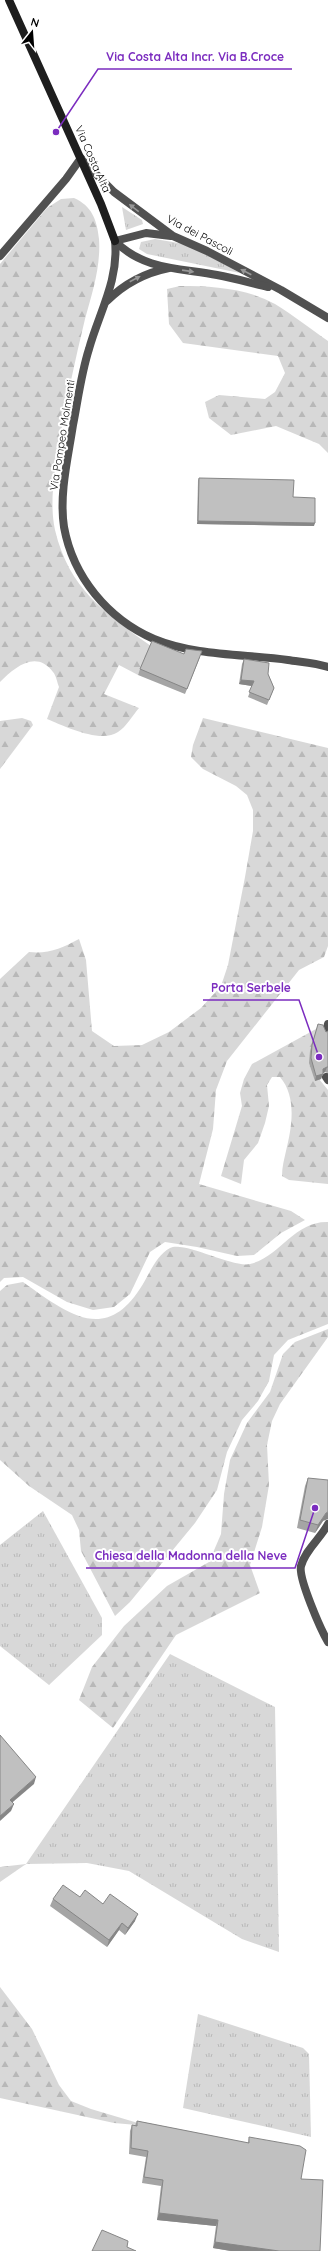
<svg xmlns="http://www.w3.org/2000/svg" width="328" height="2251" viewBox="0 0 328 2251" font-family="Quicksand,sans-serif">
<defs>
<pattern id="grass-tufts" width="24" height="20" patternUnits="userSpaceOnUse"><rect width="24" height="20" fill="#d8d8d8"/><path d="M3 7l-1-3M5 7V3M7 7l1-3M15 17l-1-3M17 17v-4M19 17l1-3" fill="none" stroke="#b8b8b8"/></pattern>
<pattern id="forest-firs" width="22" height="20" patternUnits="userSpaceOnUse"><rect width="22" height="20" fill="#d8d8d8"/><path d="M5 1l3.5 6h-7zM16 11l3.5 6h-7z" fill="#b8b8b8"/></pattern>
</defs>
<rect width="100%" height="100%" fill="#fff"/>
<g fill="url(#grass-tufts)">
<path d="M122 207 142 220 143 224 126 230Z"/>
<path d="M155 239 190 245 240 273 147 254 139 249 141 242Z"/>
<path d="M43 1511 102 1618V1635L49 1685 0 1646V1545Z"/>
<path d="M170 1654 275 1707 279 1952 242 1939 129 1871 87 1863 26 1864Z"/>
<path d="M198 2014 303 2048 309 2054 311 2137 183 2108Z"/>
</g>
<g fill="url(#forest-firs)">
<path d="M74 198C92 206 97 220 99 239 101 266 92 294 85 319 75 360 66 402 59 443 55 472 49 502 55 530 69 589 105 613 151 646L138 675 119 665 104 694 139 708C133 715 126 727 118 732 101 744 64 726 47 719L59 687C57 682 56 675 53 672 36 649 14 668 0 682V264L47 208 61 199Z"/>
<path d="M180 286C212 286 246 288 275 304 293 315 311 329 328 341V453L319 444 276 426 231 435 209 418 205 402 219 395 265 399 275 392 285 373 278 356 183 343 169 324 167 289Z"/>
<path d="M22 718 31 721 33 725 0 769V721Z"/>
<path d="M203 718 328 748V946L324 957 299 970 227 1061 216 1090 213 1129 199 1184 291 1211 305 1220 281 1233 254 1255 237 1256 197 1247 165 1242 150 1252 130 1294 114 1307 93 1310 67 1302 23 1277 4 1278 0 1282V979L29 952C49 954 62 948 79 939L86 960 92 1031 114 1046 142 1045 169 1032 201 1008 221 986 228 965 245 877 253 831V810L247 795 236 786 203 769 191 757 193 745Z"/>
<path d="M316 1029 315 1081 319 1079 328 1090V1184L289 1180 282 1176C282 1167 284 1160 286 1151 292 1127 297 1097 280 1077H272L267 1085 269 1106 265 1123 258 1143 244 1160 241 1184 221 1176 242 1106 240 1093 244 1079 252 1064Z"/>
<path d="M328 1222V1324L288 1340 274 1355 269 1381 258 1401 242 1420 227 1452 217 1490 195 1523 130 1602 115 1616 81 1551 79 1530 72 1515 29 1486 0 1460V1291L7 1285 23 1282C67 1313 106 1346 143 1284 150 1272 157 1255 170 1248 185 1241 232 1268 250 1264 280 1257 294 1221 328 1222Z"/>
<path d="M328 1329V1337L280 1404 272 1421 267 1445 269 1485 262 1527 250 1565 260 1593 176 1635 113 1728 79 1700 92 1667 124 1626 167 1586 209 1562 221 1534 224 1494 230 1460 247 1423 270 1392 283 1354 295 1342Z"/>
<path d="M26 1864 0 1882V1867Z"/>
<path d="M0 1987 32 2029 59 2085 71 2101 91 2109 148 2126 114 2123 0 2098Z"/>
</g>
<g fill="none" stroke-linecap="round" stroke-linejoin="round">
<path stroke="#515151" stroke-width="8" d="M328 1524C321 1538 305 1550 301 1566 298 1578 321 1630 328 1642"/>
<g stroke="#515151" stroke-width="8">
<path d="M115 241C119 280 99 313 89 349 81 374 78 400 73 425 68 458 59 494 64 527 73 577 108 619 154 639 195 656 244 654 288 660 301 662 316 663 328 667"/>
<path d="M0 256 66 179 81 158"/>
<path d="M107 301C125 283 144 273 169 268"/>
<path d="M326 1032 328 1024"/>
<path d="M326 1077 328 1080"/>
</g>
<g stroke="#515151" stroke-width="8">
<path d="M81 159 114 192 173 236 207 251 281 290 328 318"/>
<path d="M171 236 146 233 115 241C143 270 180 268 217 275 234 278 251 283 268 287"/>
</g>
<path stroke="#1e1e1e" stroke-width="8" d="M9 0 101 204 115 241"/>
</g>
<g fill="#a5a5a5">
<path d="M199 478 293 497 314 526 197 524 198 480Z"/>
<path d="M200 657 185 694 138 675 140 669Z"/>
<path d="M244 659 268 674 274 688 267 705 248 697 252 686 239 684 242 664Z"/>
<path d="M318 1024 326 1032 328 1031V1073L325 1072 323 1073 321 1079 315 1081 309 1063 310 1051Z"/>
<path d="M308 1478 323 1521 315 1533 297 1528 305 1486Z"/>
<path d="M80 1897 103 1904 135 1921 125 1935 119 1930 107 1947 50 1906 53 1899Z"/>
<path d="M137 2121 248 2143 249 2137 301 2179 320 2251H231L213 2248 216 2226 157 2220 161 2186 142 2183 146 2157 129 2154 130 2131 132 2125H136Z"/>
</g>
<g fill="#868686">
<path d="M198 521 315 523 314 526 197 524Z"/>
<path d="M241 680 254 681 252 686 239 684Z"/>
<path d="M327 1067 325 1072 322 1074H323L321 1079 315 1081 316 1076 323 1069Z"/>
<path d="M328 1512V1519L323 1521 315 1533 318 1525 326 1513Z"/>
<path d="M36 1777 34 1784 7 1807 10 1800Z"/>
<path d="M14 1804 11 1811 0 1821V1816Z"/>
<path d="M138 1914 135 1921 125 1935 128 1928Z"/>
<path d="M122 1923 119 1930 107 1947 109 1940Z"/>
<path d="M159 2213 218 2220 216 2226 157 2220Z"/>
<path d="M215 2242 279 2251H231L213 2248Z"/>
</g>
<g fill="#c0c0c0" stroke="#868686">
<path d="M199 478 294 480 293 497 315 498V523L198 521Z"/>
<path d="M152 641 184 654 186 649 202 651 187 689 140 669Z"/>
<path d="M244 659 269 663 268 674 274 688 269 700 249 692 254 681 241 680Z"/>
<path d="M318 1024 323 1025 326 1032 328 1031V1067H327L323 1069V1074L316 1076 311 1058 312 1045Z"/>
<path d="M308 1478 328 1480V1512L326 1513 318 1525 300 1520Z"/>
<path d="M0 1735 36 1777 10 1800 14 1804 0 1816Z"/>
<path d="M63 1885 80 1897 85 1890 103 1904 110 1894 138 1914 128 1928 122 1923 109 1940 53 1899Z"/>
<path d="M137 2121 249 2143V2137L300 2146 306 2150 301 2179 323 2180 320 2251H279L215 2242 218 2220 159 2213 163 2180 144 2177 148 2151 131 2148 132 2125 137 2126Z"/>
<path d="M102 2230 128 2241 127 2247 136 2251H92Z"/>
</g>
<defs><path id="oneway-solid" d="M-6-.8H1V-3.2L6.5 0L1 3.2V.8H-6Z"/></defs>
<g fill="#979797">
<use href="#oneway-solid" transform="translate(134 208) rotate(-142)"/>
<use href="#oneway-solid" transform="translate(188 271) rotate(8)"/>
<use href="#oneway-solid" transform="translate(246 272) rotate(-153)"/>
<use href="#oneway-solid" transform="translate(135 279) rotate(-28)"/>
</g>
<g text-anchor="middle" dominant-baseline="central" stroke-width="4" stroke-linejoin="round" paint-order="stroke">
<g font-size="11" fill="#000" stroke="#fff">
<text transform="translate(93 159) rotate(66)">Via Costa Alta</text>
<text transform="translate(200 235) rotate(28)">Via dei Pascoli</text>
<text transform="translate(62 435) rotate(-81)">Via Pompeo Molmenti</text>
</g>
</g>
<path fill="none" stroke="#7b2cbf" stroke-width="1.5" d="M56 132L98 69H292M319 1057L299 1000H203M315 1508L295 1568H86"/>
<g fill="#7b2cbf" stroke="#fff" stroke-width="1.5">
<circle cx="56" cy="132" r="4"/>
<circle cx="319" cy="1057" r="4"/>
<circle cx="315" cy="1508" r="4"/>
</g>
<g font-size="12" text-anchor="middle" font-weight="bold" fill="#7b2cbf" stroke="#fff" stroke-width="4" stroke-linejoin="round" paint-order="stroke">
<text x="195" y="61">Via Costa Alta Incr. Via B.Croce</text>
<text x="251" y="992">Porta Serbele</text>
<text x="191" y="1560">Chiesa della Madonna della Neve</text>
</g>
<g transform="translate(32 32) rotate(17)" stroke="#ffffff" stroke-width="3" paint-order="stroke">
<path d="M0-3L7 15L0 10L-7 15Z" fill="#000000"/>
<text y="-6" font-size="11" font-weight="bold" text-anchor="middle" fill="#000000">N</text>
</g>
</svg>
